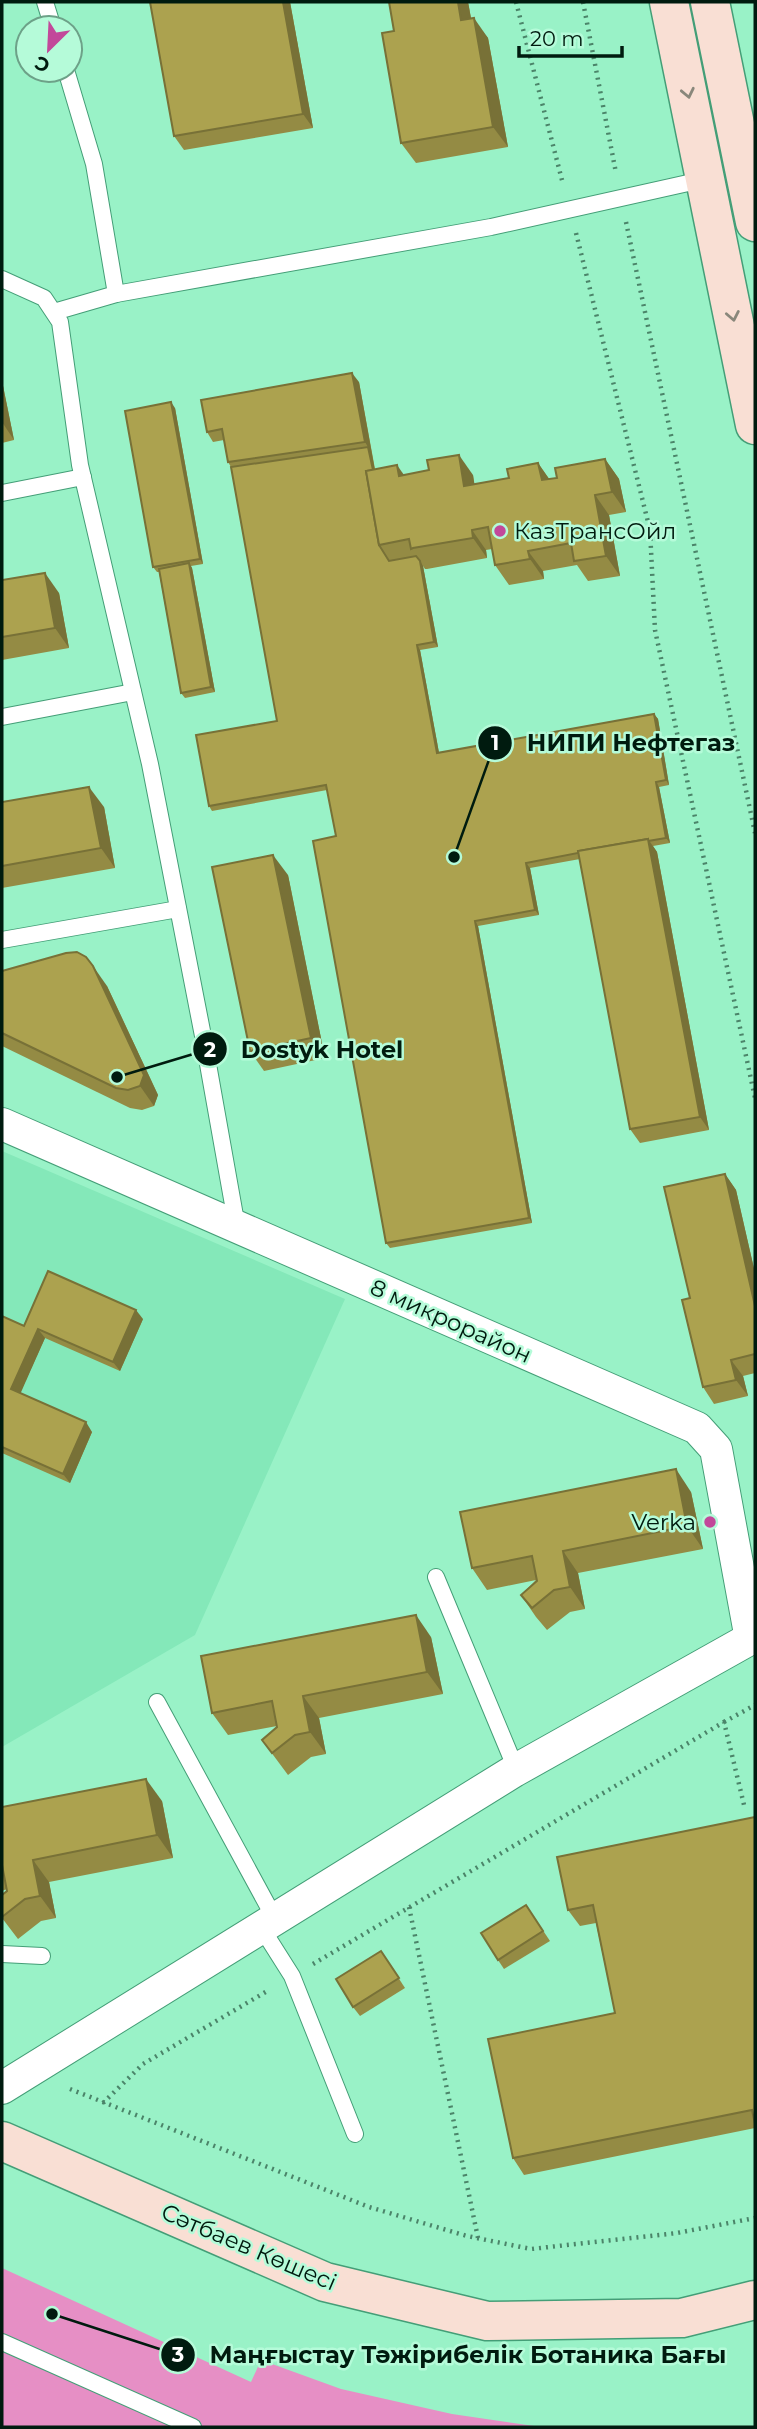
<svg xmlns="http://www.w3.org/2000/svg" width="757" height="2429" viewBox="0 0 757 2429" font-family="Montserrat,sans-serif">
<rect width="100%" height="100%" fill="#99f2c7"/>
<path fill="#84e8b9" d="M2 1151 345 1299 195 1635 2 1747Z"/>
<path fill="#e68fc5" d="M2 2268 251 2382 261 2360 341 2389 452 2414 541 2427H2Z"/>
<g fill="none" stroke-linecap="round" stroke-linejoin="round">
<g stroke="#449e77" stroke-width="18">
<g id="service">
<path d="M45 2 53 28"/>
<path d="M66 70 94 164 116 294"/>
<path d="M2 279 44 298 60 322 80 465 150 764 203 1036 237 1227"/>
<path d="M54 312 116 294 491 227 706 179"/>
<path d="M2 493 83 477"/>
<path d="M2 717 133 692"/>
<path d="M2 940 178 909"/>
<path d="M436 1577 516 1769 514 1771"/>
<path d="M157 1702 275 1919"/>
<path d="M261 1927 292 1976 355 2134"/>
<path d="M2 1954 42 1956"/>
<path d="M2 2342 193 2427"/>
</g>
</g>
<g stroke="#449e77" stroke-width="34">
<g id="minor">
<path d="M2 1124 697 1428 716 1449 751 1639"/>
<path d="M2 2088 514 1771 755 1636"/>
</g>
</g>
<g stroke="#449e77" stroke-width="41">
<g id="secondary">
<path d="M669 2 755 425"/>
<path d="M710 2 755 222"/>
<path d="M2 2141 325 2282 487 2321 682 2318 755 2300"/>
</g>
</g>
<g stroke="#4b8469" stroke-width="4.5" stroke-dasharray="2 5" stroke-linecap="butt">
<path d="M516 2 563 184"/>
<path d="M583 2 616 173"/>
<path d="M626 222 755 833"/>
<path d="M576 233 650 530 655 630 755 1098"/>
<path d="M724 1722 755 1705"/>
<path d="M409 1907 478 2238"/>
<path d="M313 1964 724 1722 745 1809"/>
<path d="M70 2089 369 2207 467 2236 531 2249 677 2233 755 2218"/>
<path d="M103 2103 143 2064 269 1990"/>
</g>
<use href="#service" stroke="#fff" stroke-width="16"/>
<use href="#minor" stroke="#fff" stroke-width="32"/>
<use href="#secondary" stroke="#f9dfd4" stroke-width="38"/>
</g>
<g fill="#948b44">
<path d="M290 2 313 128 184 150 174 136Z"/>
<path d="M468 2 471 18 488 38 508 147 416 163 401 143 394 31Z"/>
<path d="M2 381 14 440 2 443Z"/>
<path d="M359 382 375 469 403 475H473L474 484 509 478 538 463 549 479 557 478 605 459 619 479 626 512 609 515 620 576 588 581 577 565 543 571 544 579 509 585 495 565 492 549 486 550 487 558 427 569H425L423 566 438 647 420 650 439 753 654 714 658 719 669 785 659 787 670 843 653 846 657 852 709 1130 640 1143 630 1129 580 859 530 868 539 915 478 926 532 1223 390 1248 386 1243 336 836 327 790 212 811 209 806 277 721 231 467 228 462 224 440 213 442 207 432Z"/>
<path d="M175 408 203 564 191 566 192 568 215 692 185 698 181 693 159 572H157L153 567Z"/>
<path d="M2 580 59 593 69 648 2 660Z"/>
<path d="M2 802 104 807 115 868 2 888Z"/>
<path d="M288 875 325 1058 264 1071 250 1051Z"/>
<path d="M2 971 107 986 158 1095 154 1106 142 1110 130 1108 2 1046Z"/>
<path d="M725 1174 736 1190 755 1273V1373L743 1376 748 1396 714 1404 703 1387 690 1298Z"/>
<path d="M2 1316 24 1326 143 1319 120 1371 45 1338 20 1393 92 1432 70 1483 2 1453Z"/>
<path d="M691 1492 703 1549 578 1573 585 1609 570 1612 547 1630 536 1617 521 1595 536 1580 487 1590 472 1568Z"/>
<path d="M431 1637 443 1694 319 1718 326 1754 311 1757 288 1775 262 1740 277 1727V1726L228 1735 212 1713Z"/>
<path d="M162 1801 173 1858 49 1882 56 1918 41 1921 18 1939 2 1918V1895L7 1891V1889L2 1891V1807Z"/>
<path d="M755 1817V2128L524 2175 513 2158 615 2013 596 1923 580 1926 568 1910Z"/>
<path d="M526 1905 550 1941 504 1969 498 1960Z"/>
<path d="M381 1951 405 1988 360 2016 353 2007Z"/>
</g>
<g fill="#787137">
<path d="M283 2H290L313 128 303 114Z"/>
<path d="M458 2H468L475 40 461 20Z"/>
<path d="M474 18 488 38 508 147 493 127Z"/>
<path d="M352 373 359 382 388 543H386L368 447 365 442Z"/>
<path d="M2 381 14 440 2 422Z"/>
<path d="M171 402 175 408 203 564 200 559Z"/>
<path d="M459 455 473 475 478 506 464 486Z"/>
<path d="M605 459 619 479 626 512 612 492Z"/>
<path d="M538 463 552 483 542 480Z"/>
<path d="M397 465 411 485 399 476Z"/>
<path d="M595 495 609 515 620 576 606 556Z"/>
<path d="M472 530 486 550 487 558 473 538Z"/>
<path d="M528 551 543 571 544 579 530 559Z"/>
<path d="M420 561 423 566 438 647 434 642Z"/>
<path d="M189 563 192 568 215 692 211 687Z"/>
<path d="M45 573 59 593 69 648 55 628Z"/>
<path d="M417 645 420 650 440 758 437 753Z"/>
<path d="M654 714 658 719 669 785 666 780Z"/>
<path d="M656 782 659 787 670 843 666 838Z"/>
<path d="M89 787 104 807 115 868 101 848Z"/>
<path d="M648 839 657 852 709 1130 700 1117Z"/>
<path d="M273 855 288 875 325 1058 311 1038Z"/>
<path d="M526 863 530 868 539 915 535 910Z"/>
<path d="M475 921 478 926 532 1223 529 1218Z"/>
<path d="M93 966 107 986 158 1095 154 1106 140 1086Z"/>
<path d="M725 1174 736 1190 755 1273V1306Z"/>
<path d="M136 1310 143 1319 120 1371 113 1362Z"/>
<path d="M38 1329 45 1338 18 1399 11 1389Z"/>
<path d="M731 1360 743 1376 748 1396 736 1380Z"/>
<path d="M86 1422 92 1432 70 1483 63 1474Z"/>
<path d="M676 1469 691 1492 703 1549 687 1526Z"/>
<path d="M563 1551 578 1573 585 1609 570 1587Z"/>
<path d="M416 1615 431 1637 443 1694 427 1672Z"/>
<path d="M303 1696 319 1718 326 1754 310 1732Z"/>
<path d="M146 1779 162 1801 173 1858 157 1835Z"/>
<path d="M33 1860 49 1882 56 1918 40 1896Z"/>
</g>
<g fill="#aca24f" stroke="#787137" stroke-width="2">
<path d="M150 2H283L303 114 174 136Z"/>
<path d="M389 2H458L461 20 474 18 493 127 401 143 382 33 394 31Z"/>
<path d="M352 373 365 442 228 462 222 429 207 432 201 400Z"/>
<path d="M171 402 200 559 153 567 125 411Z"/>
<path d="M368 447 373 470 366 471 379 545 389 561 416 556 420 561 434 642 417 645 437 753 654 714 666 780 656 782 666 838 648 841V839L578 851V853L526 863 535 910 475 921 529 1218 386 1243 313 841 336 836 326 785 209 806 196 735 277 721 231 467Z"/>
<path d="M459 455 464 486 509 478 507 469 538 463 542 480 557 478 555 468 605 459 612 492 595 495 606 556 574 561 571 543 528 551 530 559 495 565 488 527 472 530 473 538 413 548 411 549 409 539 379 545 366 471 397 465 399 476 429 470 427 460Z"/>
<path d="M189 563 211 687 181 693 159 569Z"/>
<path d="M45 573 55 628 2 637V580Z"/>
<path d="M89 787 101 848 2 866V802Z"/>
<path d="M648 839 700 1117 630 1129 578 851Z"/>
<path d="M273 855 311 1038 250 1051 212 867Z"/>
<path d="M77 952 86 957 93 966 144 1075 140 1086 128 1090 116 1088 2 1033V971L66 953Z"/>
<path d="M725 1174 755 1306V1354L731 1360 736 1380 703 1387 682 1300 690 1298 664 1187Z"/>
<path d="M48 1271 136 1310 113 1362 38 1329 11 1389 86 1422 63 1474 2 1447V1316L24 1326Z"/>
<path d="M676 1469 687 1526 563 1551 570 1587 554 1590 532 1608 521 1595 537 1581 532 1556 472 1568 460 1512Z"/>
<path d="M416 1615 427 1672 303 1696 310 1732 295 1735 272 1753 262 1740 277 1727 272 1701 212 1713 201 1656Z"/>
<path d="M146 1779 157 1835 33 1860 40 1896 25 1899 2 1917V1895L7 1891 2 1865V1807Z"/>
<path d="M755 1817V2124L752 2110 513 2158 488 2039 615 2013 593 1905 568 1910 557 1857Z"/>
<path d="M526 1905 543 1931 498 1960 481 1933Z"/>
<path d="M381 1951 399 1978 353 2007 336 1979Z"/>
</g>
<defs><path id="oneway-chevron" d="M-2-3.5L2.5 0L-2 3.5" fill="none" stroke-width="1.6" stroke-linecap="round" stroke-linejoin="round" transform="scale(1.75)"/></defs>
<g stroke="#89877b">
<use href="#oneway-chevron" transform="translate(688 93) rotate(78)"/>
<use href="#oneway-chevron" transform="translate(733 316) rotate(79)"/>
</g>
<g fill="#c2489a" stroke="#b5fbd9" stroke-width="2.5">
<circle cx="500" cy="531" r="7"/>
<circle cx="710" cy="1522" r="7"/>
</g>
<g text-anchor="middle" dominant-baseline="central" stroke-width="5" stroke-linejoin="round" paint-order="stroke">
<g font-size="23" fill="#001b0f" stroke="#b5fbd9" text-anchor="start">
<text x="514" y="531">КазТрансОйл</text>
<text x="696" y="1522" text-anchor="end">Verka</text>
</g>
<g font-size="23" fill="#001b0f" stroke="#b5fbd9">
<text transform="translate(451 1321) rotate(24)">8 микрорайон</text>
<text transform="translate(249 2247) rotate(23)">Сәтбаев Көшесі</text>
</g>
</g>
<path fill="none" stroke="#001b0f" stroke-width="2.5" d="M454 857L495 743M117 1077L210 1049M52 2314L178 2355"/>
<g fill="#001b0f" stroke="#b5fbd9" stroke-width="2.5">
<circle cx="454" cy="857" r="7"/>
<circle cx="117" cy="1077" r="7"/>
<circle cx="52" cy="2314" r="7"/>
<circle cx="495" cy="743" r="18"/>
<circle cx="210" cy="1049" r="18"/>
<circle cx="178" cy="2355" r="18"/>
</g>
<g font-size="21" text-anchor="middle" font-weight="bold" fill="#fff">
<text x="495" y="750">1</text>
<text x="210" y="1057">2</text>
<text x="178" y="2362">3</text>
</g>
<g font-size="24" text-anchor="middle" font-weight="bold" fill="#001b0f" stroke="#b5fbd9" stroke-width="5" stroke-linejoin="round" paint-order="stroke">
<text x="631" y="751">НИПИ Нефтегаз</text>
<text x="322" y="1058">Dostyk Hotel</text>
<text x="468" y="2363">Маңғыстау Тәжірибелік Ботаника Бағы</text>
</g>
<rect width="757" height="2429" fill="none" stroke="#001b0f" stroke-width="7"/>
<g transform="translate(49 49) rotate(204)"><circle r="33" fill="#b5fbd9" stroke="#6da188" stroke-width="2"/>
<path d="M0-5L12 26L0 18L-12 26Z" fill="#c2489a"/>
<text y="-10" font-size="19" font-weight="bold" text-anchor="middle" fill="#001b0f">С</text>
</g>
<path d="M519 46v10h103v-10" fill="none" stroke="#001b0f" stroke-width="3.5"/>
<text x="530" y="46" font-size="21" fill="#001b0f" stroke="#b5fbd9" stroke-width="5" paint-order="stroke">20 m</text>
</svg>
